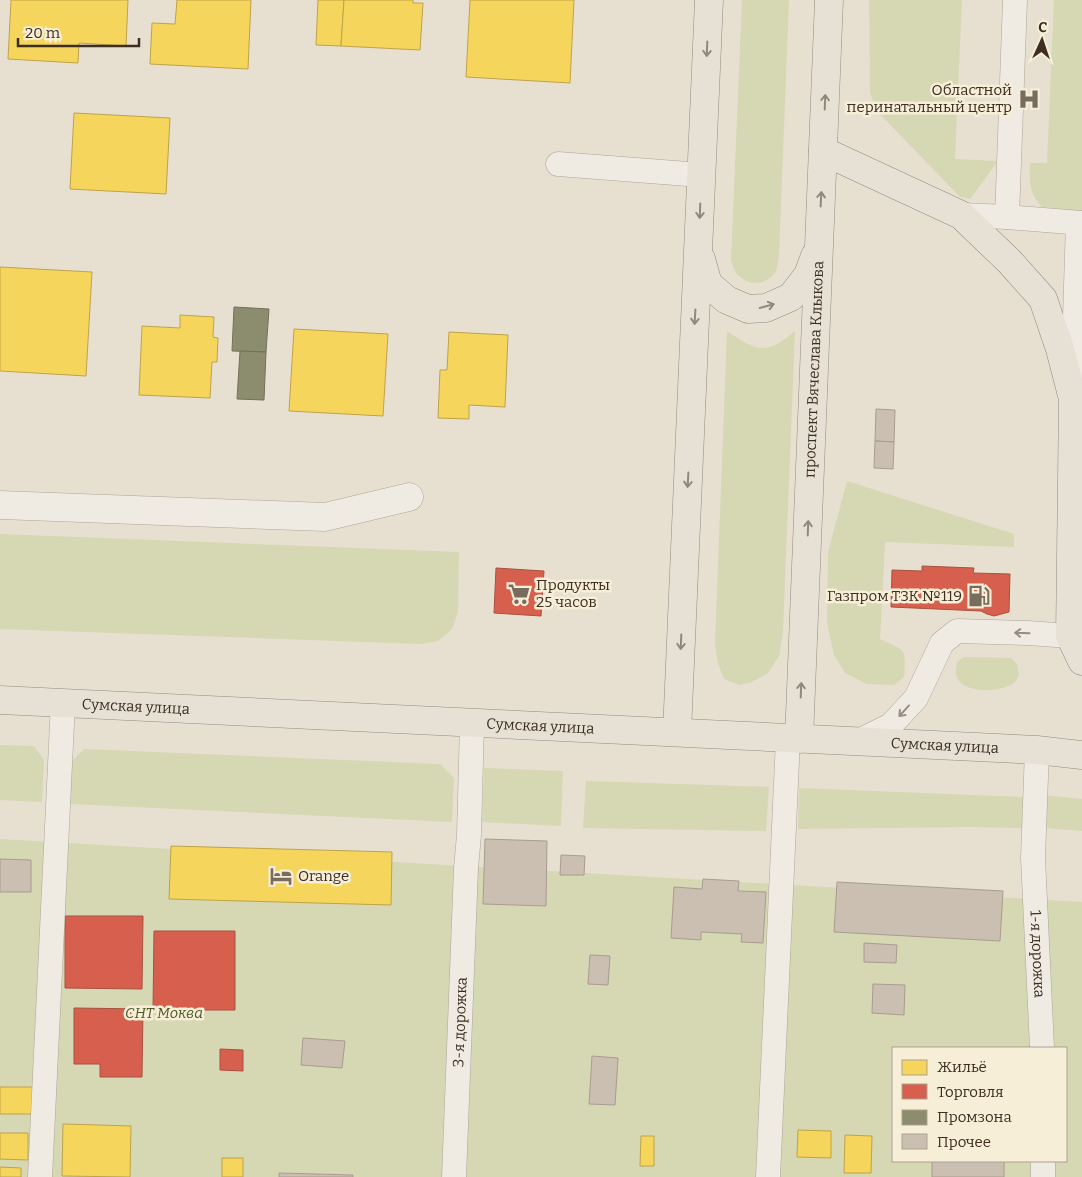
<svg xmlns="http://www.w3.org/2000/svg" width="1082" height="1177" viewBox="0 0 1082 1177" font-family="Bitter,serif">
<rect width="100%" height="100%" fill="#e7e0d1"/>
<g fill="#d6d7b3" fill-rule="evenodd">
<path d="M742 0H789L779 255C778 260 778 266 776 271 768 285 749 287 738 275 734 272 733 265 731 260Z"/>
<path d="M869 0H962L955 159 998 161 970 199 960 197 877 111 870 93Z"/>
<path d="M1054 0H1082V211L1042 207C1028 191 1030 183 1030 163H1047Z"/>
<path d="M727 331C756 351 766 356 795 331L783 631 779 656 768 673 750 683 739 685 724 679 718 664 715 644Z"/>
<path d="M847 481 1014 534V547L885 542 880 639C906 652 906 646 904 677L894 685 867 684 845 673 834 655 827 622 828 552Z"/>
<path d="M0 534 459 552 458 612 452 629 438 641 421 644 0 629Z"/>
<path d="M964 657 1011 658 1017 664 1019 675C1017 677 1017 680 1015 682 1003 693 959 695 956 674 955 671 957 666 957 662Z"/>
<path d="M0 745 34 746 44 760 42 802 0 800Z"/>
<path d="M84 749 440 764 454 778 452 822 70 804 71 762Z"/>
<path d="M484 768 563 771 561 826 482 822Z"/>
<path d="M586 781 769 787 766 831 583 828Z"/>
<path d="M799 788 1023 797 1022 828 971 827 798 829Z"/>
<path d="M1044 795 1082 799V831L1045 828Z"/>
<path d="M0 839 1082 902V1177H0ZM893 1048H1066V1161H893Z"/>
</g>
<g fill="#f6d55c" stroke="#bea34a">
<path d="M11 0H128L126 46 79 43 78 63 8 59Z"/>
<path d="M177 0H251L248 69 150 64 152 23 175 24Z"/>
<path d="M318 0H344L341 46 316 45Z"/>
<path d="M344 0H413V3H423L420 50 341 46Z"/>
<path d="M470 0H574L570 83 466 77Z"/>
<path d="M74 113 170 118 166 194 70 189Z"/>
<path d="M0 267 92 272 86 376 0 371Z"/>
<path d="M180 315 214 317 213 337 218 338 217 362H212L210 398 139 395 142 326 180 328Z"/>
<path d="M294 329 388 334 383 416 289 411Z"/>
<path d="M449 332 508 335 505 407 469 405V419L438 418 440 370H447Z"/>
<path d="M171 846 392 852 391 905 169 899Z"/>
<path d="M0 1087H33L32 1114H0Z"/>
<path d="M63 1124 131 1126 130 1177 62 1176Z"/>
<path d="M798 1130 831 1131V1158L797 1157Z"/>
<path d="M0 1133H28V1160L0 1159Z"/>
<path d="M845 1135 872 1136 871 1173H844Z"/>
<path d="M641 1136H654V1166H640Z"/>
<rect x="222" y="1158" width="21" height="19"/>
<path d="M0 1167 21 1168V1177H0Z"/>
</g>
<g fill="#d6604d" stroke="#a85140">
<path d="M922 566 974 568 973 573 1010 574 1009 612 994 616 987 614 981 611 891 607 892 570 922 571Z"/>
<path d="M496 568 544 571 541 616 494 613Z"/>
<path d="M65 916H143L142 989 65 988Z"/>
<path d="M154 931H235V1010H153Z"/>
<path d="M74 1008 143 1009 142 1077H100V1064H74Z"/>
<path d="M220 1049 243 1050V1071L220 1070Z"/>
</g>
<g fill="#8c8c6e" stroke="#747057">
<path d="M234 307 269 309 266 352 232 351Z"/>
<path d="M240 351 266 352 264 400 237 399Z"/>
</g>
<g fill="#cbbfb2" stroke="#a89c90">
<path d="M876 409 895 410 894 442 875 441Z"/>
<path d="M875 441 894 442 893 469 874 468Z"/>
<path d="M485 839 547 841 546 906 483 904Z"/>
<path d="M561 855 585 856 584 875H560Z"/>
<path d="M0 859 31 860V892H0Z"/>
<path d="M703 879 739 881 738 891 766 892 763 943 741 942 742 934 701 932V940L671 938 674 887 702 889Z"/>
<path d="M837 882 1003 891 1000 941 834 932Z"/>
<path d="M864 943 897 945 896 963 864 962Z"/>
<path d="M590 955 610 956 608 985 588 984Z"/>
<path d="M873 984 905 985 904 1015 872 1013Z"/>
<path d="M303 1038 345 1041 342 1068 301 1065Z"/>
<path d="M592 1056 618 1058 615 1105 589 1104Z"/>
<rect x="932" y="1161" width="72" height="16"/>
<path d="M279 1173 353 1175V1177H279Z"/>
</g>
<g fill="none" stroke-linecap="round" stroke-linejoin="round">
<g stroke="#ada599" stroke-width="25">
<g id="service">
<path d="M558 164 701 175"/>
<path d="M961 215 1007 217 1082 223"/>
<path d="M1007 217 1015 0"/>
<path d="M1073 380 1078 223"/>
<path d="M859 741 891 725 916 698 942 643 957 631 1028 633 1070 636"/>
<path id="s1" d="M1037 750 1033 858 1042 1048"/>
<path d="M1043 1161V1177"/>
<path d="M40 1177 63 703"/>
<path id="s2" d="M454 1177 466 868 469 835 472 724"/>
<path d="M768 1177 788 739"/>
</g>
</g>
<g stroke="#ada599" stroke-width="29">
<path id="minor" d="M0 505 325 517 409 497"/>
</g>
<g stroke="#928b80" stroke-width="29">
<g id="primary">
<path d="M823 151 961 215 1010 262 1043 299 1060 349 1073 399 1070 636 1082 661"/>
<path d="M701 259 708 284 727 300 748 309 766 308 791 297 808 275 815 256"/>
<path id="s3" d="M0 700 1037 750 1082 755"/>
<path d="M677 732 709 0"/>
<path id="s4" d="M799 739 829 0"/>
</g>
</g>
<use href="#service" stroke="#efebe3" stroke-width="24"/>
<use href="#minor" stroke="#efebe3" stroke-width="28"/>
<use href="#primary" stroke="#e6e1d4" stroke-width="28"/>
</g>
<defs><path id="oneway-shaft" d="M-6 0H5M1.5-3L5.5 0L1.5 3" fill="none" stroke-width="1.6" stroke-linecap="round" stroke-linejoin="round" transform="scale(1.25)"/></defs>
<g stroke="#92887a">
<use href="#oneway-shaft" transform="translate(707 49) rotate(92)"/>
<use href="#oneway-shaft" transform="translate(825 102) rotate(-88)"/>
<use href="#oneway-shaft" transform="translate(821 199) rotate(-87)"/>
<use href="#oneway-shaft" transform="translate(700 211) rotate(92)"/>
<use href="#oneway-shaft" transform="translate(767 306) rotate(-15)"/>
<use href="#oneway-shaft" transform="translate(695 317) rotate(93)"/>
<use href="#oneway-shaft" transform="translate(688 480) rotate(93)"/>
<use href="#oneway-shaft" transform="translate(808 528) rotate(-88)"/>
<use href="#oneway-shaft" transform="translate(681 642) rotate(92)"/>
<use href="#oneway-shaft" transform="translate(801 690) rotate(-88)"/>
</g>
<g stroke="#968c82">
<use href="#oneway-shaft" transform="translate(1022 633) rotate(-178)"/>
<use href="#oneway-shaft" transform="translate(904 711) rotate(132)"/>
</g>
<defs>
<g id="hospital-bare" transform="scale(1.725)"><path d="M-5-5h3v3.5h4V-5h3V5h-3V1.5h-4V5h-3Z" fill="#786c5e" stroke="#f7eed8" stroke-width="2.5" paint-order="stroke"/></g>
<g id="supermarket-bare" transform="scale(1.725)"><path d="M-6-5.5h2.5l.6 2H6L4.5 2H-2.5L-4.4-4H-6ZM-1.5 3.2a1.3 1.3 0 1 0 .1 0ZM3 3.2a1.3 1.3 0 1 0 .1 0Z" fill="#786c5e" stroke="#f7eed8" stroke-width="2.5" paint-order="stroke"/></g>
<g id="fuel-bare" transform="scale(1.725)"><path d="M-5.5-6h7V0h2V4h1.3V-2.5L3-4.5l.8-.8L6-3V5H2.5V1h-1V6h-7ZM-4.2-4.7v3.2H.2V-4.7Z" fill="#786c5e" stroke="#f7eed8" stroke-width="2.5" paint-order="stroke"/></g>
<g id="hotel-bare" transform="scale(1.725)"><path d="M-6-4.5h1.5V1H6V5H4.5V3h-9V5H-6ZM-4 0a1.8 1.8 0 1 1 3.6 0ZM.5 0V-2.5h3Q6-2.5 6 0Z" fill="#786c5e" stroke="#f7eed8" stroke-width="2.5" paint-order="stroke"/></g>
</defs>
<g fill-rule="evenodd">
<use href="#hospital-bare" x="1029" y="99"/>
<use href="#supermarket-bare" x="519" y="594"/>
<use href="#fuel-bare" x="979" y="596"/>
<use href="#hotel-bare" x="281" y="876"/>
</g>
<g text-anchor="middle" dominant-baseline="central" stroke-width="5" stroke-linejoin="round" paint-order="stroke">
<g font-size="15" fill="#3d2e20" stroke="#f7eed8" text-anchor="end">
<text x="1012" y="90">Областной<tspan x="1012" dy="17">перинатальный центр</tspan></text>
<text x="536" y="585" text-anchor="start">Продукты<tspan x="536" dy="17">25 часов</tspan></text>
<text x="962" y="596">Газпром ТЗК №119</text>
<text x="298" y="876" text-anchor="start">Orange</text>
</g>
<g font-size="15" fill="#3d2e20" stroke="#f7eed8">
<text stroke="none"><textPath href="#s4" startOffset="370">проспект Вячеслава Клыкова</textPath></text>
<text stroke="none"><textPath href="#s3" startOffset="136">Сумская улица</textPath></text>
<text stroke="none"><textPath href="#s3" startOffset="541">Сумская улица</textPath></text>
<text stroke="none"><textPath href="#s3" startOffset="946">Сумская улица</textPath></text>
<text stroke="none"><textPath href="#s1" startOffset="204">1-я дорожка</textPath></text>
<text stroke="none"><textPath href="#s2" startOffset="155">3-я дорожка</textPath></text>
</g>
<g font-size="15" font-style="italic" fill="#4d5a26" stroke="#f7eed8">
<text x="164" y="1013">СНТ Моква</text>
</g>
</g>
<rect x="892" y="1047" width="175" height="115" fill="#f7eed8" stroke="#ada18e"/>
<rect x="902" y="1060" width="25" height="15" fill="#f6d55c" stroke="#ada18e"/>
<text x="937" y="1072" font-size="15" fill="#3d2e20">Жильё</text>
<rect x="902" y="1084" width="25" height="15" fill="#d6604d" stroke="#ada18e"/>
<text x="937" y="1097" font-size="15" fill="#3d2e20">Торговля</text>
<rect x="902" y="1110" width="25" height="15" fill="#8c8c6e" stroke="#ada18e"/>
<text x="937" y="1122" font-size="15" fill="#3d2e20">Промзона</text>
<rect x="902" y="1134" width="25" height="15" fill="#cbbfb2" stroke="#ada18e"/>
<text x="937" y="1147" font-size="15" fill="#3d2e20">Прочее</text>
<g transform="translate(1042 40) rotate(3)" stroke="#f7eed8" stroke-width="4" paint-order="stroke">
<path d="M0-4L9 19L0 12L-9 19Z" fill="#3d2e20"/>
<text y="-8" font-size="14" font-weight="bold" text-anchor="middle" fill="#3d2e20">С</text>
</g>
<path d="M18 38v8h121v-8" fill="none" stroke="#3d2e20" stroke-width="2.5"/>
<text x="25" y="38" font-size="15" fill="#3d2e20" stroke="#f7eed8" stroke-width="4" paint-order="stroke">20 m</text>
</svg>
